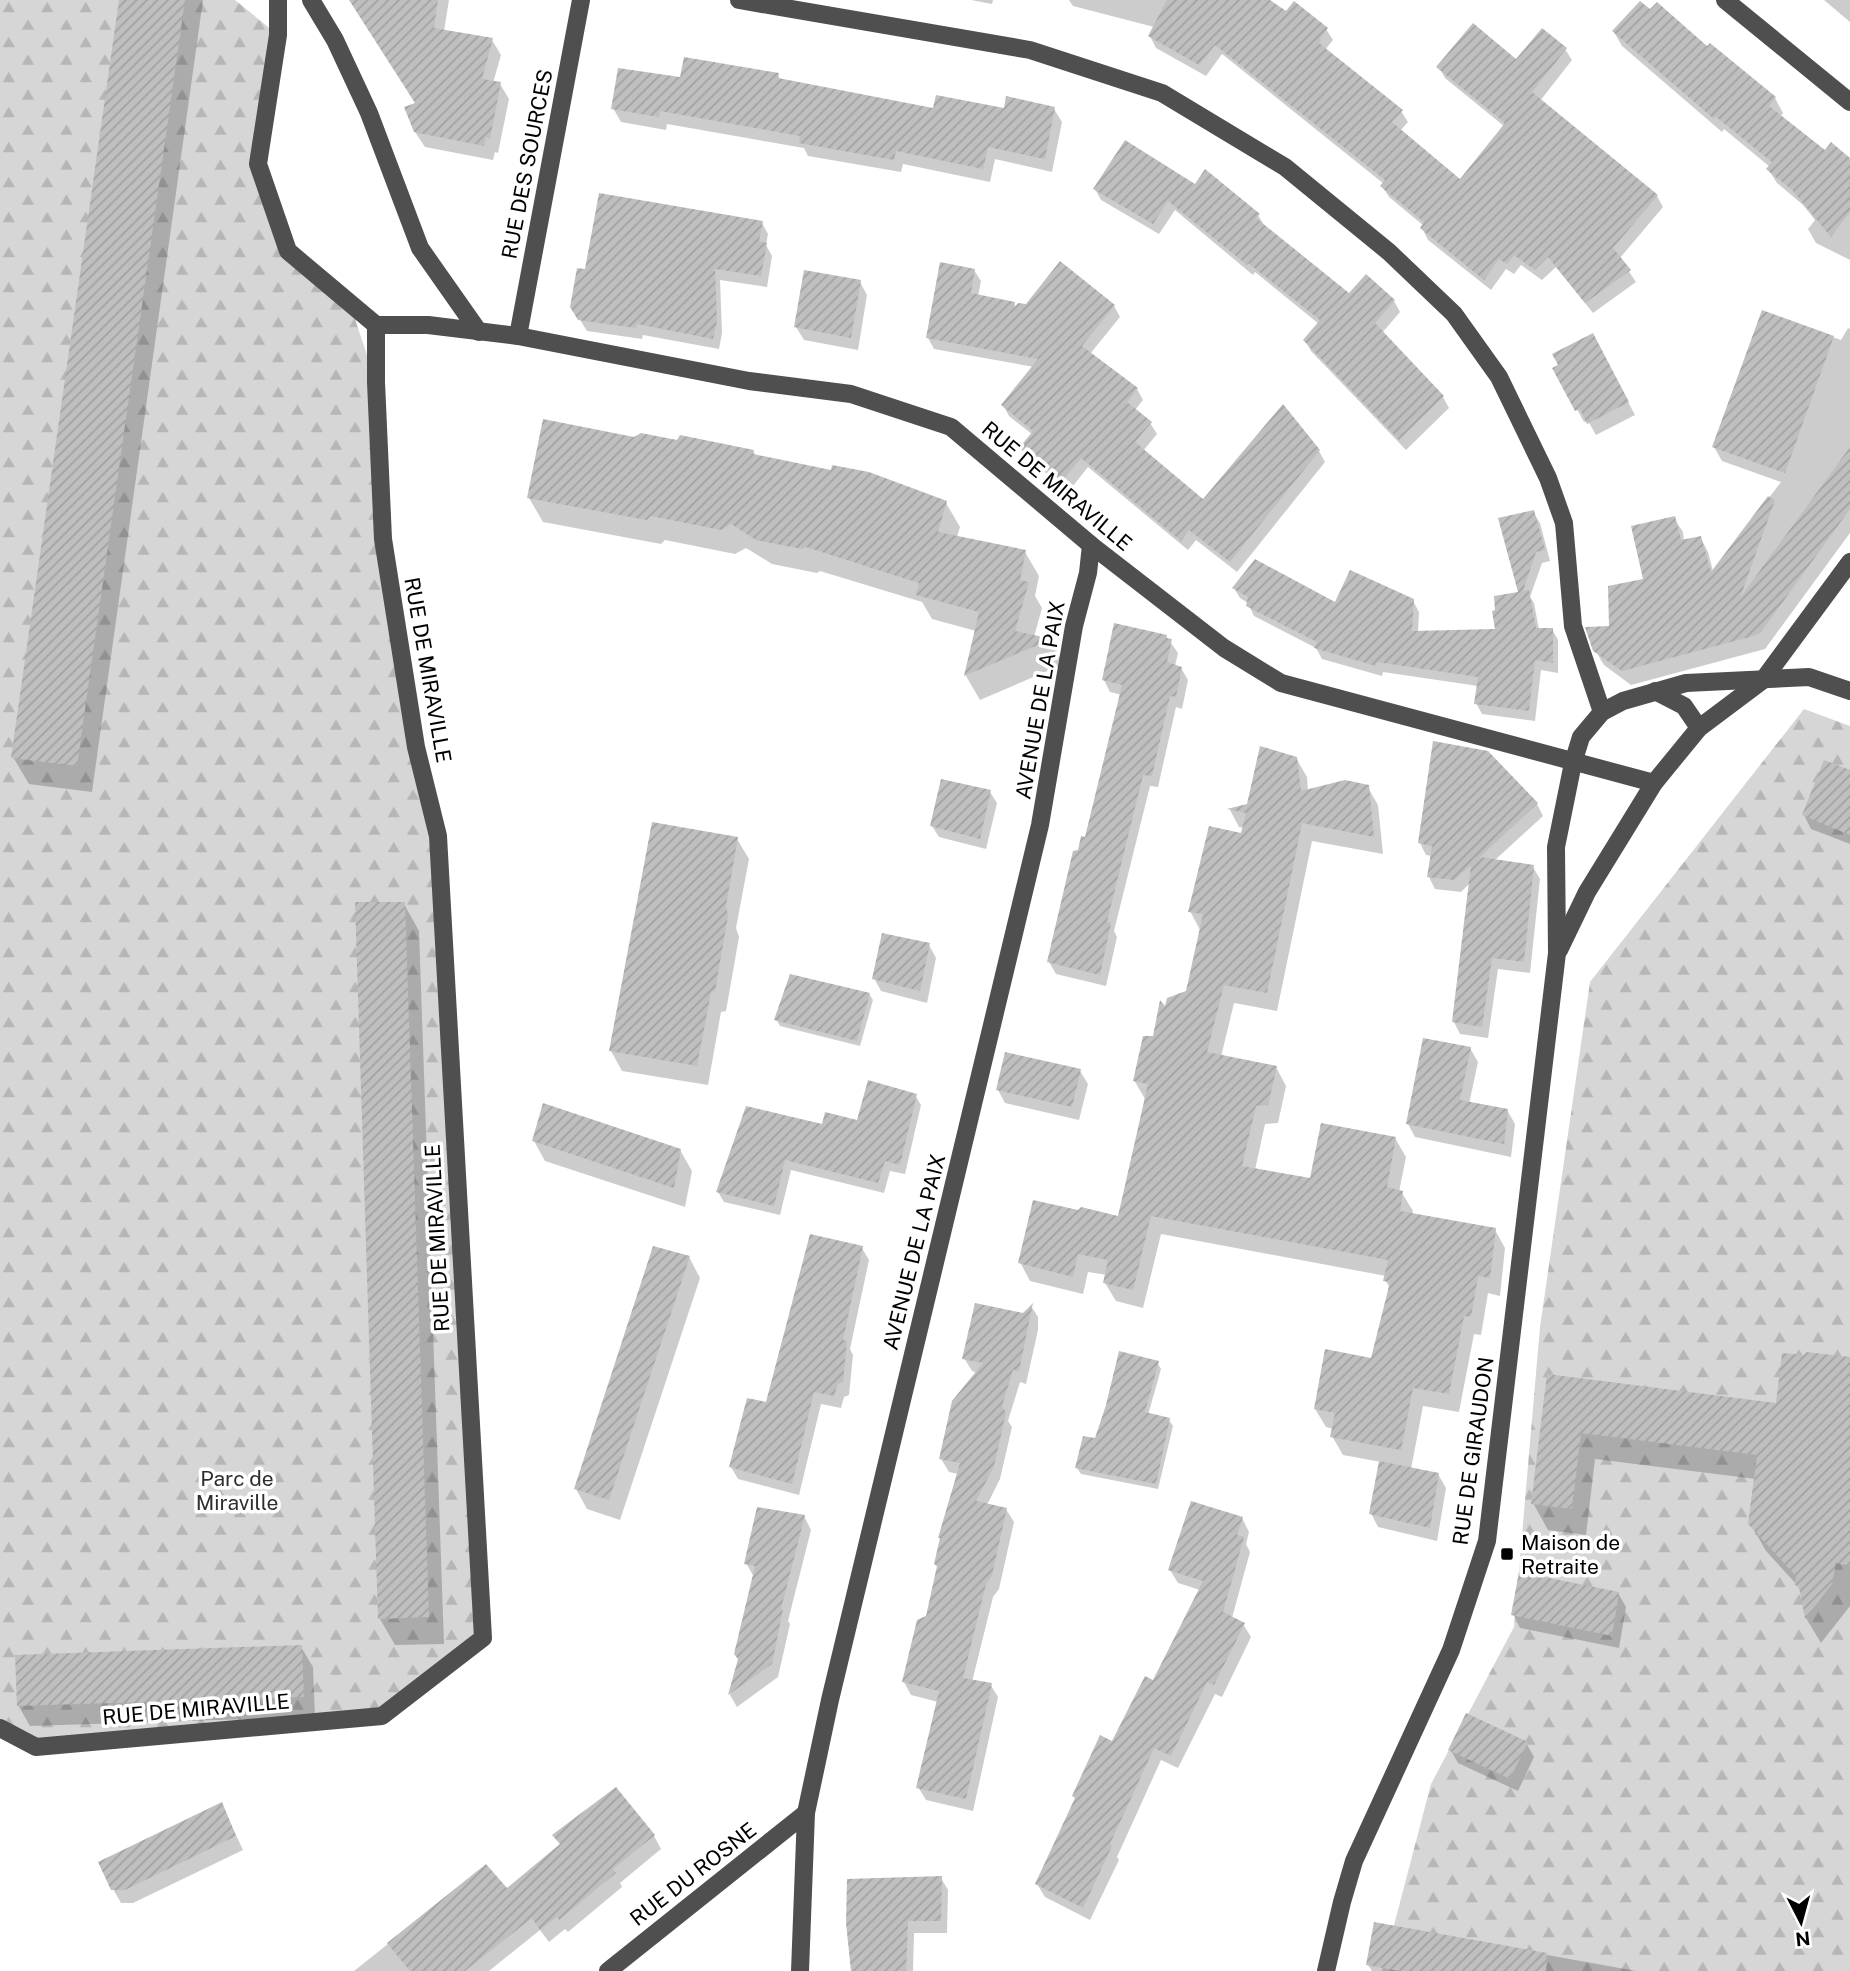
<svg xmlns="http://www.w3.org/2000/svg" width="1850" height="1971" viewBox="0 0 1850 1971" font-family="'Public Sans',sans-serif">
<defs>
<pattern id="forest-firs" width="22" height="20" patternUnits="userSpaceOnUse" patternTransform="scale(1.75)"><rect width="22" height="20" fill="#d6d6d6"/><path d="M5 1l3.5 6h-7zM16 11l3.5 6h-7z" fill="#b6b6b6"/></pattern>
<pattern id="building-hatch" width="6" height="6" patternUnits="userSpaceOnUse" patternTransform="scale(1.75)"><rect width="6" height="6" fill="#bfbfbf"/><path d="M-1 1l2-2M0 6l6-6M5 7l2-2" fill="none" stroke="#a2a2a2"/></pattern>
</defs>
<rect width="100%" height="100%" fill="#fff"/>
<g fill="url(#forest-firs)">
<path d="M0 0H235L278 35 258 164 288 251 349 301 376 382 383 539 438 836 483 1638 382 1716 36 1747 0 1728Z"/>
<path d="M1804 709 1850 726V1971H1382L1431 1784 1514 1627 1540 1327 1590 982Z"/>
</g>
<g fill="#0003">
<path d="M121 0H203L92 792 29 784 13 757Z"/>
<path d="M385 0H449L444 31 492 40 501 55 493 83 500 84 509 99 498 153 495 152 493 160 425 147 415 132 417 104Z"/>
<path d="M971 0H993L992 4Z"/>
<path d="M1069 0H1247L1326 29 1333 40 1325 50 1401 111 1408 122 1400 131 1460 182 1505 127 1445 78 1439 67 1516 62 1565 49 1572 60 1540 101 1657 196 1663 207 1620 258 1636 282 1593 313 1556 267 1542 280 1521 265 1514 274 1506 269 1491 290 1428 240 1422 228 1424 226 1389 197 1382 186 1384 184 1222 54 1206 76 1156 48 1150 36 1154 27 1073 6Z"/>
<path d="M1824 0H1850V22Z"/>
<path d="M1614 32 1708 48 1775 98 1783 113 1780 117 1825 153 1850 160V260L1816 243 1808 229 1815 220 1803 205 1777 183 1768 169 1770 167 1724 129 1722 132 1622 46Z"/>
<path d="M778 75 781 81 935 110 1054 109 1062 122 1052 172 995 159 990 182 903 164 901 172 808 156 804 148 667 124 666 130 621 122 613 108 681 79Z"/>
<path d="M1196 186 1258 215 1265 227 1350 296 1394 301 1400 312 1382 333 1443 397 1449 408 1406 450 1311 351 1305 340 1319 324 1255 272 1253 275 1175 210 1159 234 1101 200 1095 189Z"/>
<path d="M762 223 768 234 766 245 772 256 767 287 720 280 722 333 719 349 643 335 642 339 587 331 572 307 586 271Z"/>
<path d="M974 270 981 281 978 297 1014 304 1017 308 1114 306 1120 317 1090 354 1137 389 1143 400 1135 410 1150 423 1157 434 1143 451 1203 502 1319 451 1325 462 1237 572 1196 540 1188 550 1088 467 1069 491 1028 459 1021 448 1033 435 1009 416 1003 405 1034 367 934 349 928 338Z"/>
<path d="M860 282 867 295 858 350 804 340 796 327Z"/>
<path d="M1763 312 1841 340 1848 328 1850 329V533L1765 649 1631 685 1604 665 1595 650 1645 580 1674 518 1683 532 1684 541 1700 537 1708 552 1713 571 1781 482 1722 461 1714 447Z"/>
<path d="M1599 347 1635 415 1596 435 1588 421 1584 422 1555 369Z"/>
<path d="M634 439 753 451 756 456 946 503 960 527 957 537 1025 552 1039 576 1035 596 1042 608 1034 637 1051 641 1064 664 980 700 966 676 976 631 932 619 922 602 820 571 817 573 772 564 746 548 735 554 665 540 661 544 543 522 529 498Z"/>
<path d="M1533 512 1540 523 1550 561 1542 563 1530 597 1534 603 1539 630 1552 629 1558 640V673L1541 670 1535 721 1482 714 1476 703 1478 686 1383 672 1382 676 1322 659 1316 648 1254 616 1248 603 1240 598 1234 588 1336 604 1413 601 1419 612 1418 632 1497 631 1520 594Z"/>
<path d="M1166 636 1178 653 1175 666 1181 668 1188 680 1182 709 1176 707 1158 787 1150 786 1114 931 1117 937 1106 986 1056 974 1049 962 1079 851 1086 839 1122 695 1110 692 1104 680Z"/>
<path d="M1487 752 1537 804 1543 816 1494 861 1533 867 1540 879 1530 973 1498 969 1488 1038 1460 1034 1454 1022 1470 883 1461 892 1435 889 1429 877 1432 856 1426 855 1420 843Z"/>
<path d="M1296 758 1307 777 1308 791 1367 786 1378 805 1383 854 1312 841 1277 1011 1234 1003 1221 1057 1276 1067 1286 1086 1278 1123 1265 1124 1255 1170 1312 1180 1395 1138 1406 1157 1399 1192 1402 1193 1413 1211 1412 1215 1495 1230 1505 1248 1500 1296 1488 1293 1481 1335 1474 1334 1459 1412 1423 1406 1411 1469 1438 1474 1446 1488 1437 1541 1378 1527 1371 1513 1381 1462 1343 1455 1332 1436 1334 1429 1326 1427 1315 1409 1373 1360 1390 1288 1385 1280 1386 1276 1161 1234 1143 1308 1116 1301 1105 1283 1107 1275 1088 1272 1083 1294 1030 1281 1020 1262 1119 1218 1145 1099 1134 1080 1166 1010 1187 993 1200 930 1190 911 1242 835 1244 828 1239 827 1230 810 1249 805Z"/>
<path d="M1850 772V844L1811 829 1804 815Z"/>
<path d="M990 792 997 803 986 849 939 837 932 826Z"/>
<path d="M737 839 749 859 736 928 739 937 726 1011 721 1012 708 1085 622 1071 611 1051Z"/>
<path d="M404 904 419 931 444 1644 395 1645 380 1619Z"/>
<path d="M929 945 936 958 927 1003 881 991 874 978Z"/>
<path d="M869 994 873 1000 860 1046 780 1026 776 1019Z"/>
<path d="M1470 1048 1478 1062 1469 1104 1507 1110 1515 1124 1511 1157 1415 1137 1408 1124Z"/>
<path d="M1080 1071 1088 1084 1079 1120 1005 1103 998 1090Z"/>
<path d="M915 1095 921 1105 905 1174 890 1171 884 1193 791 1170 780 1215 724 1202 718 1192 823 1126 858 1122Z"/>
<path d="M534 1141 680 1150 692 1171 685 1207 545 1161Z"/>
<path d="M862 1248 869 1260 850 1349 853 1355 849 1395 844 1397 841 1408 821 1404 799 1495 738 1479 731 1467Z"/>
<path d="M689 1257 700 1278 620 1520 587 1509 576 1489Z"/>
<path d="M1031 1306 1038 1317V1330L1026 1384 1020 1382 1008 1421 1012 1427 1000 1479 987 1505 1006 1509 1014 1522 999 1589 993 1597 972 1682 990 1684 998 1697 973 1811 926 1800 918 1787 938 1702 911 1695 904 1682 927 1617 938 1568 936 1564 959 1474 949 1472 941 1459 977 1373 972 1371 964 1358 1023 1315Z"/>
<path d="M1850 1358V1606L1821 1643 1806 1618 1802 1593 1797 1585 1766 1551 1750 1523 1756 1479 1595 1459 1586 1535 1548 1530 1533 1503 1549 1376 1777 1405Z"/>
<path d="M1157 1362 1161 1369 1148 1415 1169 1420 1173 1426 1158 1489 1081 1474 1077 1468Z"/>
<path d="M804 1516 811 1530 788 1621 790 1624 778 1677 737 1707 730 1695 739 1660 754 1577 746 1563Z"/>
<path d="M1242 1518 1249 1532 1246 1544 1250 1552 1232 1618 1243 1624 1251 1637 1222 1697 1215 1694 1178 1768 1161 1760 1117 1857 1119 1860 1090 1920 1045 1897 1037 1884 1076 1800 1074 1796 1154 1682 1200 1590 1178 1583 1170 1570Z"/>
<path d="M1618 1593 1626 1607 1619 1648 1520 1628 1513 1614Z"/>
<path d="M301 1647 313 1667 315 1717 30 1726 18 1705Z"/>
<path d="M1526 1743 1534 1757 1518 1791 1458 1763 1450 1749Z"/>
<path d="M228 1818 243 1850 133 1903H121L113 1889Z"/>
<path d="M555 1836H654L661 1849 620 1883 622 1887 568 1932 565 1929 549 1942 540 1930 489 1971H354L486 1866 506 1890 561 1846Z"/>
<path d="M941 1878 948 1890 947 1933H914L913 1971H851L852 1956Z"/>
<path d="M1375 1924 1636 1971H1372L1368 1965Z"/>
</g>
<g fill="url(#building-hatch)">
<path d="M119 0H185L77 766 11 758Z"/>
<path d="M349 0H438L434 28 493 38 482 79 501 82 490 139 486 137 484 146 414 132 404 107 415 103Z"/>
<path d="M1167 0H1270L1286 11 1294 1 1328 28 1319 39 1321 40 1319 43 1403 110 1392 122 1460 179 1505 123 1436 67 1473 23 1516 59 1542 28 1567 48 1532 92 1658 195 1613 248 1631 270 1585 303 1548 257 1535 270 1514 255 1507 264 1499 259 1484 280 1420 228 1424 222 1380 186 1385 180 1215 45 1199 65 1148 36Z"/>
<path d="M1640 1 1650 9 1657 2 1707 46 1710 43 1776 97 1769 106 1825 150 1831 142 1850 158V212L1831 237 1793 191 1766 169 1772 162 1715 116 1714 119 1612 31Z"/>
<path d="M684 57 779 73 778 78 933 108 936 95 1004 108 1006 96 1055 107 1045 159 988 147 983 169 896 151 894 160 799 143 800 136 660 111 659 117 611 109 618 68 680 77Z"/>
<path d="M1125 140 1195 184 1205 169 1260 214 1256 218 1349 293 1366 274 1395 300 1375 323 1444 396 1399 440 1303 340 1320 320 1248 263 1247 265 1168 201 1153 224 1093 189Z"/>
<path d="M599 193 763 221 759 241 767 243 761 276 715 269 717 321 713 339 637 324 636 328 578 320 570 307 577 268 585 269Z"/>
<path d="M1060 261 1115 305 1082 346 1138 388 1127 402 1152 422 1135 442 1203 499 1283 404 1320 450 1230 562 1189 530 1181 541 1081 458 1062 481 1019 448 1033 431 1001 405 1038 359 926 338 940 262 975 269 971 293 1015 302 1014 308 1018 303 1026 304Z"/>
<path d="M804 270 861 280 851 338 794 327Z"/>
<path d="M1762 310 1834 336 1785 473 1712 447Z"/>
<path d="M1593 333 1629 402 1587 424 1580 409 1575 411 1552 368 1558 365 1552 354Z"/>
<path d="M543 419 634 437 641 433 677 440 680 435 754 450 753 454 831 470 832 465 869 472 947 501 938 532 1026 550 1020 580 1029 582 1015 631 1052 639 964 676 979 612 916 595 919 583 806 547 802 549 756 540 731 524 721 530 651 516 647 520 527 498Z"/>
<path d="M1850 447V509L1761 632 1757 635 1622 671 1593 651 1585 627 1609 626 1608 586 1643 579 1631 526 1675 516 1681 540 1701 536 1711 572 1768 496 1775 500 1740 598Z"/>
<path d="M1534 510 1545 550 1536 552 1523 591 1529 590 1536 628H1553V663L1535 660 1529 711 1474 704 1478 677 1377 662 1376 666 1314 648 1317 642 1246 606 1248 597 1232 588 1255 559 1335 602 1350 570 1414 599 1412 631 1495 629 1492 611 1495 610 1494 596 1518 592 1498 518Z"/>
<path d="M1114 623 1167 635 1166 638 1172 639 1167 662 1182 667 1176 697 1170 696 1152 776 1143 775 1107 922 1111 923 1100 975 1047 962 1073 851 1078 850 1081 836 1085 837 1122 685 1102 680Z"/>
<path d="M1433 741 1488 751 1538 803 1480 857 1534 865 1524 962 1492 958 1482 1027 1452 1022 1471 865 1454 880 1427 877 1432 846 1418 843Z"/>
<path d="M1260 746 1297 757 1301 791 1345 780 1369 785 1374 837 1302 823 1267 993 1224 985 1207 1052 1277 1066 1268 1105 1256 1106 1242 1166 1310 1178 1321 1123 1396 1137 1387 1187 1403 1191 1400 1211 1496 1228 1490 1278 1478 1276 1471 1317 1464 1316 1449 1394 1413 1388 1401 1450 1330 1437 1335 1413 1314 1409 1325 1349 1371 1358 1390 1282 1383 1281 1388 1260 1151 1216 1133 1290 1103 1283 1108 1260 1078 1254 1073 1277 1018 1263 1033 1200 1078 1210 1081 1207 1118 1216 1148 1084 1133 1081 1143 1036H1153L1160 1000 1165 1006 1167 998 1186 991 1203 914 1188 912 1209 826 1241 833 1246 813 1227 809 1247 804Z"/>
<path d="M1824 760 1850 770V835L1802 815Z"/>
<path d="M941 779 991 790 980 839 930 826Z"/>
<path d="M652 822 738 837 726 906 728 916 715 991 711 992 697 1066 609 1051Z"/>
<path d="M355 902H405L429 1617 378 1619Z"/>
<path d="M882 933 930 943 920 991 872 979Z"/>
<path d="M790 974 870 993 857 1041 774 1020Z"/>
<path d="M1423 1038 1471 1047 1460 1100 1508 1109 1504 1144 1406 1124Z"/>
<path d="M1005 1052 1081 1069 1072 1107 996 1090Z"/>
<path d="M868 1080 917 1094 900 1165 885 1161 878 1183 785 1160 774 1206 716 1192 746 1106 822 1124 825 1112 857 1120Z"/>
<path d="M543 1103 681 1149 674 1188 532 1141Z"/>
<path d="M810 1234 863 1246 843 1340 847 1341 843 1382 838 1384 834 1396 814 1392 792 1484 729 1467 747 1398 766 1402Z"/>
<path d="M653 1246 690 1256 609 1500 574 1489Z"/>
<path d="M975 1303 1023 1313 1033 1303 1019 1371 1013 1370 1002 1406 1006 1413 994 1466 976 1501 1007 1508 992 1575 986 1584 963 1678 992 1683 966 1799 916 1788 939 1691 902 1682 917 1620 926 1616 937 1566 934 1564 940 1538H938L960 1463 939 1459 952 1401 983 1363 962 1359Z"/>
<path d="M1119 1351 1159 1361 1145 1412 1170 1418 1156 1484 1075 1468 1083 1436 1095 1438 1106 1405Z"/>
<path d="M1806 1352 1850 1357V1566L1836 1563 1832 1584 1805 1619 1799 1587 1795 1585 1796 1576 1748 1524 1757 1455 1581 1433 1572 1509 1531 1504 1547 1374 1776 1403 1782 1353 1804 1355Z"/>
<path d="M1379 1461 1439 1473 1430 1528 1369 1514Z"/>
<path d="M1191 1501 1243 1517 1237 1535 1244 1537 1223 1612 1245 1623 1214 1685 1207 1682 1171 1756 1154 1748 1110 1844 1112 1846 1083 1908 1035 1884 1075 1798 1072 1796 1100 1735 1112 1741 1145 1676 1153 1680 1203 1581 1168 1570Z"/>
<path d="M757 1507 805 1515 781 1609H783L772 1664 728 1695 738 1659 734 1654 755 1566 744 1564Z"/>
<path d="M1519 1572 1619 1592 1612 1636 1511 1615Z"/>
<path d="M302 1645 304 1697 17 1706 15 1655Z"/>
<path d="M1466 1713 1528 1742 1510 1779 1448 1750Z"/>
<path d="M616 1787 655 1835 613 1869 616 1873 559 1920 557 1917 540 1930 532 1918 465 1971H410L387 1943 486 1864 507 1888 560 1844 552 1835Z"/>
<path d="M222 1802 236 1836 125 1890H111L98 1862Z"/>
<path d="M942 1876 941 1921H908L906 1971H851L846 1923 847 1879Z"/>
<path d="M1374 1922 1547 1953 1546 1971H1399L1366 1965Z"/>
</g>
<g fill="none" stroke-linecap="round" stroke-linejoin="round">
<g stroke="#4f4f4f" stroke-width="18">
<path d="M278 0V35L258 164 288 251 376 325H428L518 336 749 381 851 394 951 427 1091 545 1224 648 1281 683 1654 783"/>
<path d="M311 0 335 40 369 113 420 248 479 332"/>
<path d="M739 0 1030 50 1162 93 1285 167 1389 252 1454 314 1499 377 1548 478 1564 523 1573 626 1602 712"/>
<path d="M1725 0 1850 102"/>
<path d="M518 336 581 0"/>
<path d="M1655 691 1684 706 1699 728"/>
<path d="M1559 950 1587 892 1654 783 1699 728 1763 680 1850 562"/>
<path d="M0 1728 36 1747 382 1716 483 1638 438 836 416 747 383 539 376 382V325"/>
<path d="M608 1971 806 1813"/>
<path d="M800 1971 806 1813 830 1700 1040 825 1074 626 1088 573 1091 545"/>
<path d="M1326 1971 1342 1902 1354 1861 1451 1650 1487 1541 1557 953 1556 847 1573 763 1581 737 1602 712 1623 701 1686 683 1809 677 1850 691"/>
</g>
</g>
<rect fill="#000" stroke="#fff" stroke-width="2.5" x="1500" y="1547" width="14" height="14" rx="3.5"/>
<g text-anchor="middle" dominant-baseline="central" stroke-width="7" stroke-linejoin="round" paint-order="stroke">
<g font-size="21" fill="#000" stroke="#fff">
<text transform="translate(527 164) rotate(-79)">RUE DES SOURCES</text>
<text transform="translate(1057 486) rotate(40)">RUE DE MIRAVILLE</text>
<text transform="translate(428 670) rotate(80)">RUE DE MIRAVILLE</text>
<text transform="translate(1040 700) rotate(-80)">AVENUE DE LA PAIX</text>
<text transform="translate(437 1238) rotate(-93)">RUE DE MIRAVILLE</text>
<text transform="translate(914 1252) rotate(-76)">AVENUE DE LA PAIX</text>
<text transform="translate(1473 1451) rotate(-82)">RUE DE GIRAUDON</text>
<text transform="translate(196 1709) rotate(-5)">RUE DE MIRAVILLE</text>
<text transform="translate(693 1874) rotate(-38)">RUE DU ROSNE</text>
</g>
<g font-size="21" fill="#2d2d2d" stroke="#fff">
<text x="237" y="1478">Parc de<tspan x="237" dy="24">Miraville</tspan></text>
</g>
<g font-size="21" fill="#000" stroke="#fff" text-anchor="start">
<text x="1521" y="1542">Maison de<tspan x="1521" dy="24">Retraite</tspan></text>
</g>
</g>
<g transform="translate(1801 1922) rotate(174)" stroke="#ffffff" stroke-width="5" paint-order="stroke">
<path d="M0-5L12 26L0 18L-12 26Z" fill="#000000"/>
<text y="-10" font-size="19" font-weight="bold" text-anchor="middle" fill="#000000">N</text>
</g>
</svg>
